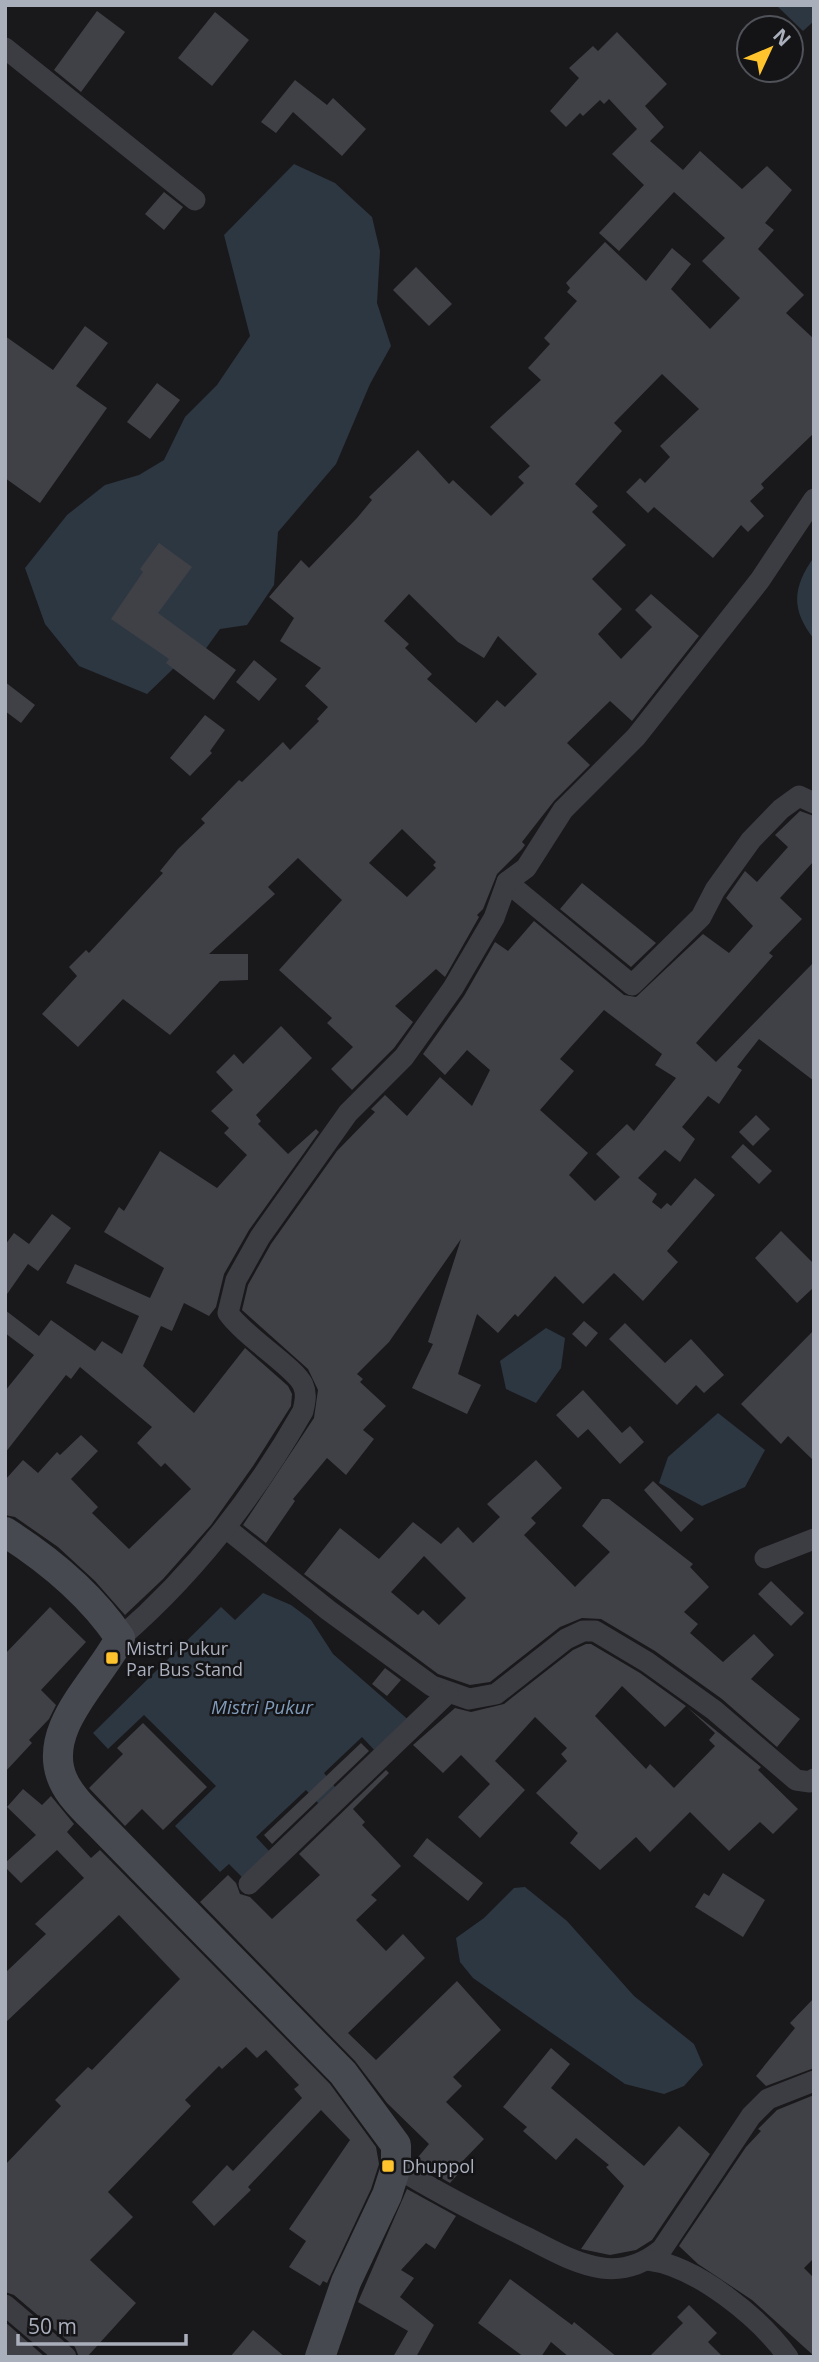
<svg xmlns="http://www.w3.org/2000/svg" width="819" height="2362" viewBox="0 0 819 2362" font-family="'Open Sans',sans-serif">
<rect width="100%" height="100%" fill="#19191b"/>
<g fill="#2d3741">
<path d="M776 5H814V21L803 31Z"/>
<path d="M294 164 335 183 372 217 380 251 377 303 391 346 370 384 336 464 278 532 274 585 247 625 220 629 199 658 175 667 147 694 79 666 45 624 25 568 67 515 105 485 139 475 164 460 185 417 217 385 250 336 224 235Z"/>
<path d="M814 557V639C791 610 792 588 814 557Z"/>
<path d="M546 1328 565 1338 561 1368 536 1403 506 1389 500 1361Z"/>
<path d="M718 1413 765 1450 745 1487 702 1506 659 1483 668 1457Z"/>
<path d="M263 1593 291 1605 311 1620 333 1654 412 1723 379 1755 362 1737 324 1773 338 1791 321 1806 306 1790 256 1837 270 1852 243 1878 229 1864 220 1872 175 1826 216 1786 144 1715 108 1749 93 1733 221 1607 235 1620Z"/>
<path d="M525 1887 567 1921 634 1996 694 2044 703 2065 684 2086 664 2094 625 2084 473 1978 460 1962 456 1938 484 1918 514 1888Z"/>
</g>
<g fill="#404146" fill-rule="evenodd">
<path d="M97 11 125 32 81 92 54 70Z"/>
<path d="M215 12 249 40 212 86 178 58Z"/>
<path d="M617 32 667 84 645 106 664 127 650 141 683 170 700 151 742 189 767 166 792 190 765 223 774 230 758 249 804 295 786 313 814 339V433L761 484 764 488 750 501 764 516 748 532 741 525 713 558 654 507 648 513 626 492 640 478 645 483 670 457 660 446 699 409 662 374 614 423 622 431 575 484 598 506 592 512 626 545 592 579 622 609 598 634 621 659 652 627 635 610 651 594 699 636 632 721 610 701 567 743 590 765 554 801 522 842 525 845 522 849 497 874 483 909 477 915 479 917 445 977 436 969 395 1006 413 1022 394 1048 352 1090 331 1069 353 1047 327 1023 332 1018 279 970 342 900 298 858 268 887 275 894 209 954H248V980L220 981 170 1035 123 999 78 1047 42 1014 77 976 69 967 86 950 89 953 163 873 160 871 178 849 205 823 201 819 239 780 242 782 283 742 290 750 319 721 317 719 328 707 305 686 321 668 280 641 294 618 269 597 301 560 309 568 357 518 372 500 369 497 418 450 449 484 453 480 491 516 524 483 518 477 530 466 490 427 541 380 528 368 550 344 544 338 577 301 567 292 570 288 566 283 605 242 646 281 672 248 691 264 671 289 710 329 740 298 702 261 725 238 674 192 619 251 599 233 644 185 612 154 637 129 609 99 604 104 600 100 583 116 580 113 566 127 550 111 579 78 569 68 593 46 598 51ZM409 594 458 642 484 658 498 636 537 674 505 707 497 700 476 723 427 679 432 674 405 648 409 644 384 621ZM402 829 436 862 433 865 436 868 407 897 369 863Z"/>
<path d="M295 80 327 105 333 98 366 129 342 156 293 112 276 133 261 122Z"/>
<path d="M164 192 183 207 164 230 145 214Z"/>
<path d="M416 267 452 304 429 326 393 290Z"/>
<path d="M85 326 108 343 76 386 107 408 40 503 5 478V336L53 370Z"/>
<path d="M157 383 180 400 150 439 127 422Z"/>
<path d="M159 543 192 567 158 613 236 670 214 700 166 663 169 659 111 619 143 572 140 569Z"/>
<path d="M254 660 277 679 259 701 236 682Z"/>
<path d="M5 682 35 705 21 723 5 711Z"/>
<path d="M205 715 225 730 210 751 212 753 190 776 170 758Z"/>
<path d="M800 811 814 816V861L780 898 802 919 769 953 773 956 696 1043 716 1062 814 962V1081L759 1039 737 1067 742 1070 719 1104 708 1096 682 1127 695 1139 680 1162 665 1150 638 1178 657 1194 652 1202 661 1209 667 1203 671 1206 695 1178 715 1195 667 1251 678 1262 643 1301 614 1273 583 1304 555 1276 518 1317 515 1314 498 1333 477 1314 458 1374 481 1385 467 1414 412 1388 433 1344 428 1342 461 1239 389 1342 357 1374 363 1379 360 1382 386 1406 363 1430 374 1439 346 1475 327 1458 293 1499 295 1501 266 1543 243 1525 314 1418 318 1390 308 1369 242 1310 248 1285 271 1244 337 1151 375 1112 371 1109 385 1095 407 1116 440 1077 472 1106 490 1070 467 1050 445 1075 423 1054 464 996 495 942 508 951 534 921 624 995 636 997 703 934 729 953 753 926 726 898 745 871 757 882 788 847 775 835ZM604 1010 662 1054 655 1065 676 1078 634 1131 627 1124 596 1154 620 1177 595 1201 569 1175 588 1153 540 1110 574 1071 560 1059Z"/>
<path d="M582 883 656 943 631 967 560 909Z"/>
<path d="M281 1026 312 1058 256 1115 261 1121 258 1124 288 1154 316 1129 319 1132 249 1230 224 1274 216 1307 209 1316 184 1303 172 1331 161 1326 143 1366 194 1413 245 1348 288 1386 292 1394 291 1406 253 1466 211 1525 163 1579 125 1615 95 1581 58 1547 15 1517 5 1515V1480L23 1460 38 1473 57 1452 60 1455 81 1435 98 1451 71 1479 98 1507 92 1513 129 1549 191 1489 165 1463 161 1467 137 1443 152 1427 80 1367 71 1379 66 1375 5 1453V1391L34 1355 5 1333V1310L39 1336 51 1320 95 1351 102 1341 122 1354 139 1316 66 1283 75 1264 150 1298 164 1268 104 1232 119 1207 124 1211 160 1151 217 1188 247 1155 224 1133 229 1128 211 1111 233 1090 216 1072 234 1054 243 1064Z"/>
<path d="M756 1115 770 1129 753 1146 739 1132Z"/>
<path d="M743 1144 772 1171 759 1184 731 1157Z"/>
<path d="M52 1214 71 1228 38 1271 28 1264 5 1297V1245L14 1233 29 1244Z"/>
<path d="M781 1231 814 1264V1287L797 1303 755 1258Z"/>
<path d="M584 1321 598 1333 586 1347 572 1334Z"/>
<path d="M625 1323 665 1363 691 1339 724 1375 704 1393 696 1385 677 1405 609 1339Z"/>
<path d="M814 1330V1461L788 1436 781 1444 741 1404Z"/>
<path d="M583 1390 622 1433 630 1426 644 1442 620 1464 588 1429 578 1438 556 1415Z"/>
<path d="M536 1460 562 1488 531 1518 536 1523 524 1535 575 1587 610 1552 582 1526 602 1499H609L693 1564 690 1567 709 1587 684 1612 698 1624 690 1633 723 1662 754 1634 774 1655 751 1679 800 1719 777 1747 722 1699 655 1651 601 1619 582 1618 560 1627 490 1682 470 1685 438 1674 304 1574 340 1528 379 1559 413 1522 441 1544 458 1527 473 1543 500 1517 487 1504ZM424 1556 466 1598 439 1625 423 1610 418 1615 391 1592Z"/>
<path d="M653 1481 694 1519 681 1532 644 1490Z"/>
<path d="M771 1581 804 1613 791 1626 758 1594Z"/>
<path d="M50 1607 86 1642 41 1690 56 1705 49 1719 29 1740 32 1743 5 1772V1654Z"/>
<path d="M586 1644H591L640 1673 686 1706 665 1727 622 1686 595 1716 646 1769 650 1764 674 1788 715 1746 709 1740 715 1733 687 1707 761 1767 758 1770 798 1809 773 1834 760 1822 729 1851 690 1812 650 1852 636 1837 600 1870 570 1843 578 1833 536 1793 567 1761 561 1754 567 1748 535 1717 495 1761 525 1790 480 1838 458 1817 490 1784 461 1755 443 1773 413 1745 455 1708 471 1712 504 1704 573 1650Z"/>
<path d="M385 1668 401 1680 387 1696 372 1684Z"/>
<path d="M143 1723 207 1787 163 1830 142 1809 125 1826 89 1788 123 1754 117 1748Z"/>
<path d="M361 1743 369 1751 272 1844 264 1835Z"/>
<path d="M386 1770 389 1773 353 1809 365 1822 362 1825 401 1866 371 1895 377 1900 356 1920 386 1951 403 1934 425 1958 348 2033 376 2060 457 1981 501 2030 453 2077 462 2086 446 2102 484 2139 454 2170 458 2174 450 2183 414 2162 429 2144 387 2103 355 2061 200 1902 228 1875 236 1883 240 1894 250 1897 272 1919 320 1875 299 1854Z"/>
<path d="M23 1789 42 1805 51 1796 74 1824 67 1832 91 1858 100 1850 330 2084 376 2147 379 2164 371 2189 327 2283 323 2281 320 2286 289 2267 306 2241 289 2229 350 2140 321 2110 248 2187 251 2190 214 2226 192 2202 227 2165 233 2171 302 2098 294 2089 299 2085 266 2050 257 2058 246 2047 222 2069 219 2066 185 2100 191 2106 108 2192 133 2217 90 2260 136 2303 87 2357H79L75 2347 14 2295 5 2292V2165L61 2106 55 2100 88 2067 92 2070 180 1979 119 1915 5 2023V1973L46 1934 35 1924 84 1878 57 1850 21 1883 5 1867V1863L36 1835 7 1807Z"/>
<path d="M427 1838 483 1883 468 1901 413 1856Z"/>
<path d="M723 1873 765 1900 743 1937 695 1907 704 1893 709 1896Z"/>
<path d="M814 1998V2068L766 2086 756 2076 795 2028 790 2023Z"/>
<path d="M551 2048 570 2064 551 2088 644 2166 679 2126 710 2154 652 2240 636 2250 610 2255 581 2249 624 2186 606 2167 609 2165 576 2138 556 2160 523 2131 527 2127 503 2107Z"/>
<path d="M814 2095V2258L804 2268 814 2278V2356L752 2300 698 2264 679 2246 746 2147 761 2131 758 2129 777 2110Z"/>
<path d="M407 2189 456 2216 435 2249 426 2243 401 2270 414 2278 400 2297 434 2325 416 2357H393L408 2331 358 2302Z"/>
<path d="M510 2279 572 2325 574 2322 617 2357H569L551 2342 541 2357H524L478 2323Z"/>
<path d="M689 2305 717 2333 708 2342 723 2357H649L683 2323 677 2317Z"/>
<path d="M5 2322 45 2357H5Z"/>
<path d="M253 2330 285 2357H230Z"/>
</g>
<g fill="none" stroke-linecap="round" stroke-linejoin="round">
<g stroke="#3c3c43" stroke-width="21">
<path d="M5 48 195 200"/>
<path d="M507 882 632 985 701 917 715 890 751 840 781 809 799 796 814 803"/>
<path d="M226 1528 328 1610 432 1686 469 1699 496 1694 566 1639 583 1631H595L647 1662 714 1710 796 1780 810 1782 814 1779"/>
<path d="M765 1558 814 1539"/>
<path d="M120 1638C194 1574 254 1497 303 1411 305 1402 307 1394 303 1385 296 1368 245 1337 228 1313L236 1280 260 1237 348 1113 404 1057 453 988 494 918 507 882 526 868 563 810 636 737 760 580 814 499"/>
<path d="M249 1884 448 1693"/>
<path d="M396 2167C438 2193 483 2216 528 2238 552 2250 575 2264 602 2268 624 2271 645 2263 662 2249L751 2116 768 2099 814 2081"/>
<path d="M648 2260C697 2266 760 2318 788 2357"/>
<path d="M5 2305 66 2357"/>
</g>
<path stroke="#474951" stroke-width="30" d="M5 1532C49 1560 91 1595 120 1638 100 1679 40 1729 63 1780 70 1796 85 1810 97 1822L343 2073 396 2145V2167L387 2195 346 2282 320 2357"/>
</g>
<g fill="#ffc42d" stroke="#141417" stroke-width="2.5">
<rect x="105" y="1651" width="14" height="14" rx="3.5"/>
<rect x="381" y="2159" width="14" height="14" rx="3.5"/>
</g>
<g text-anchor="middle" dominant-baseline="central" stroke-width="5" stroke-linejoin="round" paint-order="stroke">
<g font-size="18" fill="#aaafbc" stroke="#141417" text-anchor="start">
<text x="126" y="1648">Mistri Pukur<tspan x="126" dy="21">Par Bus Stand</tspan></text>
<text x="402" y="2166">Dhuppol</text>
</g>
<g font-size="19" font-style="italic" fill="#7f9bb9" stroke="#141417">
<text x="262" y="1707">Mistri Pukur</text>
</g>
</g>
<rect width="819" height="2362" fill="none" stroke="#aaafbc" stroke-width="14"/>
<g transform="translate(770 49) rotate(46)"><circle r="33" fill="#141417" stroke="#505259" stroke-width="2"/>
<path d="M0-5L12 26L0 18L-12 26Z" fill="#ffc42d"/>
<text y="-10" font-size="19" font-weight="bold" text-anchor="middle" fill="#aaafbc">N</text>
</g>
<path d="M18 2334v10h168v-10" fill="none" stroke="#aaafbc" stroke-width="3.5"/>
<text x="28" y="2334" font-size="21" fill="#aaafbc" stroke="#141417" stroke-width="5" paint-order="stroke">50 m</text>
</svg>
